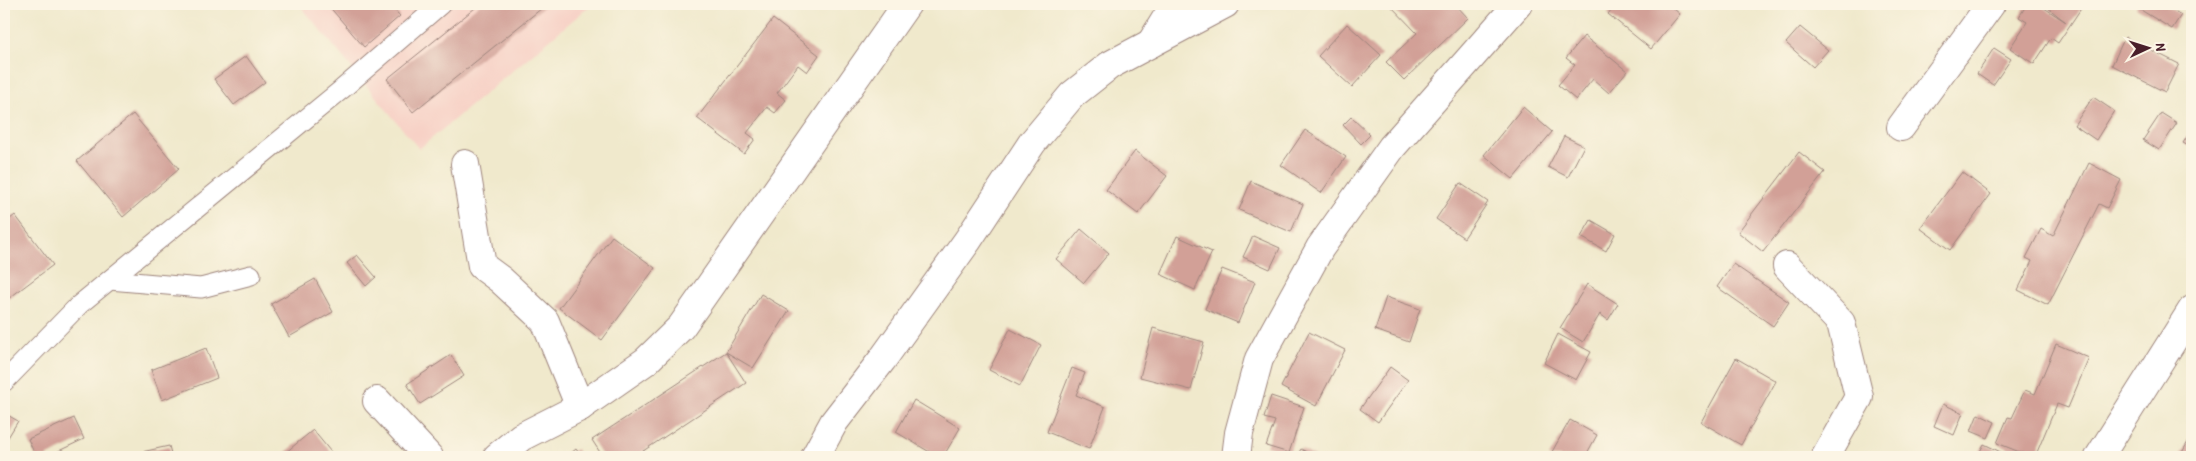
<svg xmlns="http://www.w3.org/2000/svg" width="2196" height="461" viewBox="0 0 2196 461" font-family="'Patrick Hand',sans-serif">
<rect width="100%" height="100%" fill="#fcf5e5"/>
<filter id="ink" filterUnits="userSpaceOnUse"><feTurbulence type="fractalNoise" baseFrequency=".02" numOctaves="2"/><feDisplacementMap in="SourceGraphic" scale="10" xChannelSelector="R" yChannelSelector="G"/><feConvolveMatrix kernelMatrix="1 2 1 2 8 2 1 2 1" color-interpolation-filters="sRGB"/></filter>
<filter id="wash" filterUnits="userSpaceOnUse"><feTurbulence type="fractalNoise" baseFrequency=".0096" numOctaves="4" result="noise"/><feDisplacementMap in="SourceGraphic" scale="20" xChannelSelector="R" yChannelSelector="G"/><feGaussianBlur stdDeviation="1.12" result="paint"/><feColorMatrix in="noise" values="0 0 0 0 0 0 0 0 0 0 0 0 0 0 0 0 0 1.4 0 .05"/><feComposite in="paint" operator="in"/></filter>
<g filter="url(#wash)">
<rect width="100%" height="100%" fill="#f0e9cc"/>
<path fill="#f7d1c6" d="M299 4H592L419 149Z"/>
<g id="blocks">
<g fill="#d2a097">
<path d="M327 4H389L400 16 364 47Z"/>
<path d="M480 4H547L413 112 387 79Z"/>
<path d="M1389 4H1455L1468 18 1404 80 1386 62 1417 33Z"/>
<path d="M1616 4H1668L1680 14 1651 49 1608 14Z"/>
<path d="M2027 4H2038L2066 22 2043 4H2084L2058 43 2051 38 2034 64 2010 48 2027 22 2019 17Z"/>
<path d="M2138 4H2163L2181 15 2172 29 2136 7Z"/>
<path d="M773 19 819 55 807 72 798 65 777 93 786 100 775 113 767 107 747 133 755 139 744 154 697 118Z"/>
<path d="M1347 24 1381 55 1352 87 1318 56Z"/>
<path d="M1800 27 1828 50 1813 67 1786 43Z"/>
<path d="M1584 36 1627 71 1609 93 1593 79 1576 100 1558 85 1575 65 1566 58Z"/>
<path d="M2125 37 2179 64 2165 92 2112 65Z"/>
<path d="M1994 48 2011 59 1993 85 1977 74Z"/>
<path d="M246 56 265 82 234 105 214 79Z"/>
<path d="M2093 97 2114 111 2096 140 2074 125Z"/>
<path d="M1523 107 1552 132 1513 179 1484 155Z"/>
<path d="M2161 113 2177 123 2159 150 2143 140Z"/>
<path d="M133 114 179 169 123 217 77 161Z"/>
<path d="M1351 117 1370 135 1361 144 1343 125Z"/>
<path d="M2192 129V148L2183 143Z"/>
<path d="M1305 130 1346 157 1321 193 1281 165Z"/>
<path d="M1564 136 1584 146 1568 177 1548 167Z"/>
<path d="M1135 151 1167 176 1138 214 1106 190Z"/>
<path d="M1799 152 1825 172 1763 252 1738 232Z"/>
<path d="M2089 163 2121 180 2107 208 2099 204 2048 305 2018 290 2032 261 2026 258 2041 229 2053 236Z"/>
<path d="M1962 172 1991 194 1950 250 1920 228Z"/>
<path d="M1251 181 1303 204 1291 232 1239 210Z"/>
<path d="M1460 183 1488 202 1464 238 1436 219Z"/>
<path d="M15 215 53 265 4 302V224Z"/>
<path d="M1591 220 1615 234 1606 251 1581 237Z"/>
<path d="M1081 229 1109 253 1084 283 1056 259Z"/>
<path d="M612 236 655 268 602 340 559 308Z"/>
<path d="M1177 236 1212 252 1195 290 1160 274Z"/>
<path d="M1253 236 1280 248 1270 269 1243 257Z"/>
<path d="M357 255 376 277 366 286 347 263Z"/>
<path d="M1733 264 1789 302 1773 326 1717 287Z"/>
<path d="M1222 269 1255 282 1238 323 1205 309Z"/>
<path d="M315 279 333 312 289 337 271 304Z"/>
<path d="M1587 284 1618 304 1608 320 1600 314 1583 342 1560 328Z"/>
<path d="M761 294 789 311 753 368 726 352 746 383 634 457H603L592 440 726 352Z"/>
<path d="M1386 297 1420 309 1409 342 1375 330Z"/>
<path d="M1153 328 1204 342 1191 390 1140 377Z"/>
<path d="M1010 329 1041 345 1020 386 989 370Z"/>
<path d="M1309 332 1345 350 1316 406 1281 387Z"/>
<path d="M1558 334 1591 352 1576 380 1544 363Z"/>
<path d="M2056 344 2089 358 2068 408 2057 404 2035 457H2032L1997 443 2008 417 2012 418 2025 390 2035 394Z"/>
<path d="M206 348 217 378 162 400 151 370Z"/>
<path d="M451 355 464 376 420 404 407 384Z"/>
<path d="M1736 358 1776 381 1741 445 1701 422Z"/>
<path d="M1390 367 1408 380 1378 422 1360 409Z"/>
<path d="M1072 368 1085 373 1076 395 1105 407 1089 449 1047 432Z"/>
<path d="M1271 396 1304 407 1289 453 1266 446 1275 421 1264 418Z"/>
<path d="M914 400 960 428 943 457H938L896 432Z"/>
<path d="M1943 404 1963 413 1954 435 1934 426Z"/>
<path d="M4 413 18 421 4 444Z"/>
<path d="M1978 414 1995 422 1988 438 1971 431Z"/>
<path d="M74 418 84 439 46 457H36L28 439Z"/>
<path d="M1570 420 1597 435 1585 457H1549Z"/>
<path d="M313 430 335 457H289L285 453Z"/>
<path d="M2192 435V457H2182L2180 456Z"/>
<path d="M1984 444 2011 457H1977Z"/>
<path d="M169 446 172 457H128V455Z"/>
<path d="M576 449 582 457H566Z"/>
<path d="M1301 449 1315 457H1296Z"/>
</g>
</g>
</g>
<g filter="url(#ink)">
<use href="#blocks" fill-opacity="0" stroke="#9d847c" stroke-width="1"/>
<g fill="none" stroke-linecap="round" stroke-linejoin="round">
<g stroke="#9d847c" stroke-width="21">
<g id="lane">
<path d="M110 280 201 288 251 275"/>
<path d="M4 382 79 305 341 90 441 4"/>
</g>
</g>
<g stroke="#9d847c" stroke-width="30">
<g id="street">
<path d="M1151 43 1175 4"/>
<path d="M1901 127 1991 4"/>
<path d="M465 164 482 266 501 280 545 321 580 407"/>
<path d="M1787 266 1841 323 1859 397 1825 457"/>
<path d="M377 401 429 457"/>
<path d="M497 457 521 437 580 407 646 361 681 327 907 4"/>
<path d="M815 457 834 422 882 360 968 240 1032 143 1072 95 1110 65 1225 4"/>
<path d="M1236 457 1239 433 1259 359 1320 248 1392 147 1518 4"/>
<path d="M2099 457 2192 310"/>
</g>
</g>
<use href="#lane" stroke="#fff" stroke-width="19"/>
<use href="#street" stroke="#fff" stroke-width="28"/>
</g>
</g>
<rect width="2196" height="461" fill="none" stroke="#fcf5e5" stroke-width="20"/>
<g transform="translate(2148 48) rotate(86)" stroke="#fcf5e5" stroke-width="4" paint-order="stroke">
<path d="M0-4L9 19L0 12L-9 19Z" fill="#4a1f2b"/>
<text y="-8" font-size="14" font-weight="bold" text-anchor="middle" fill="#4a1f2b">N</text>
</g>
</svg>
